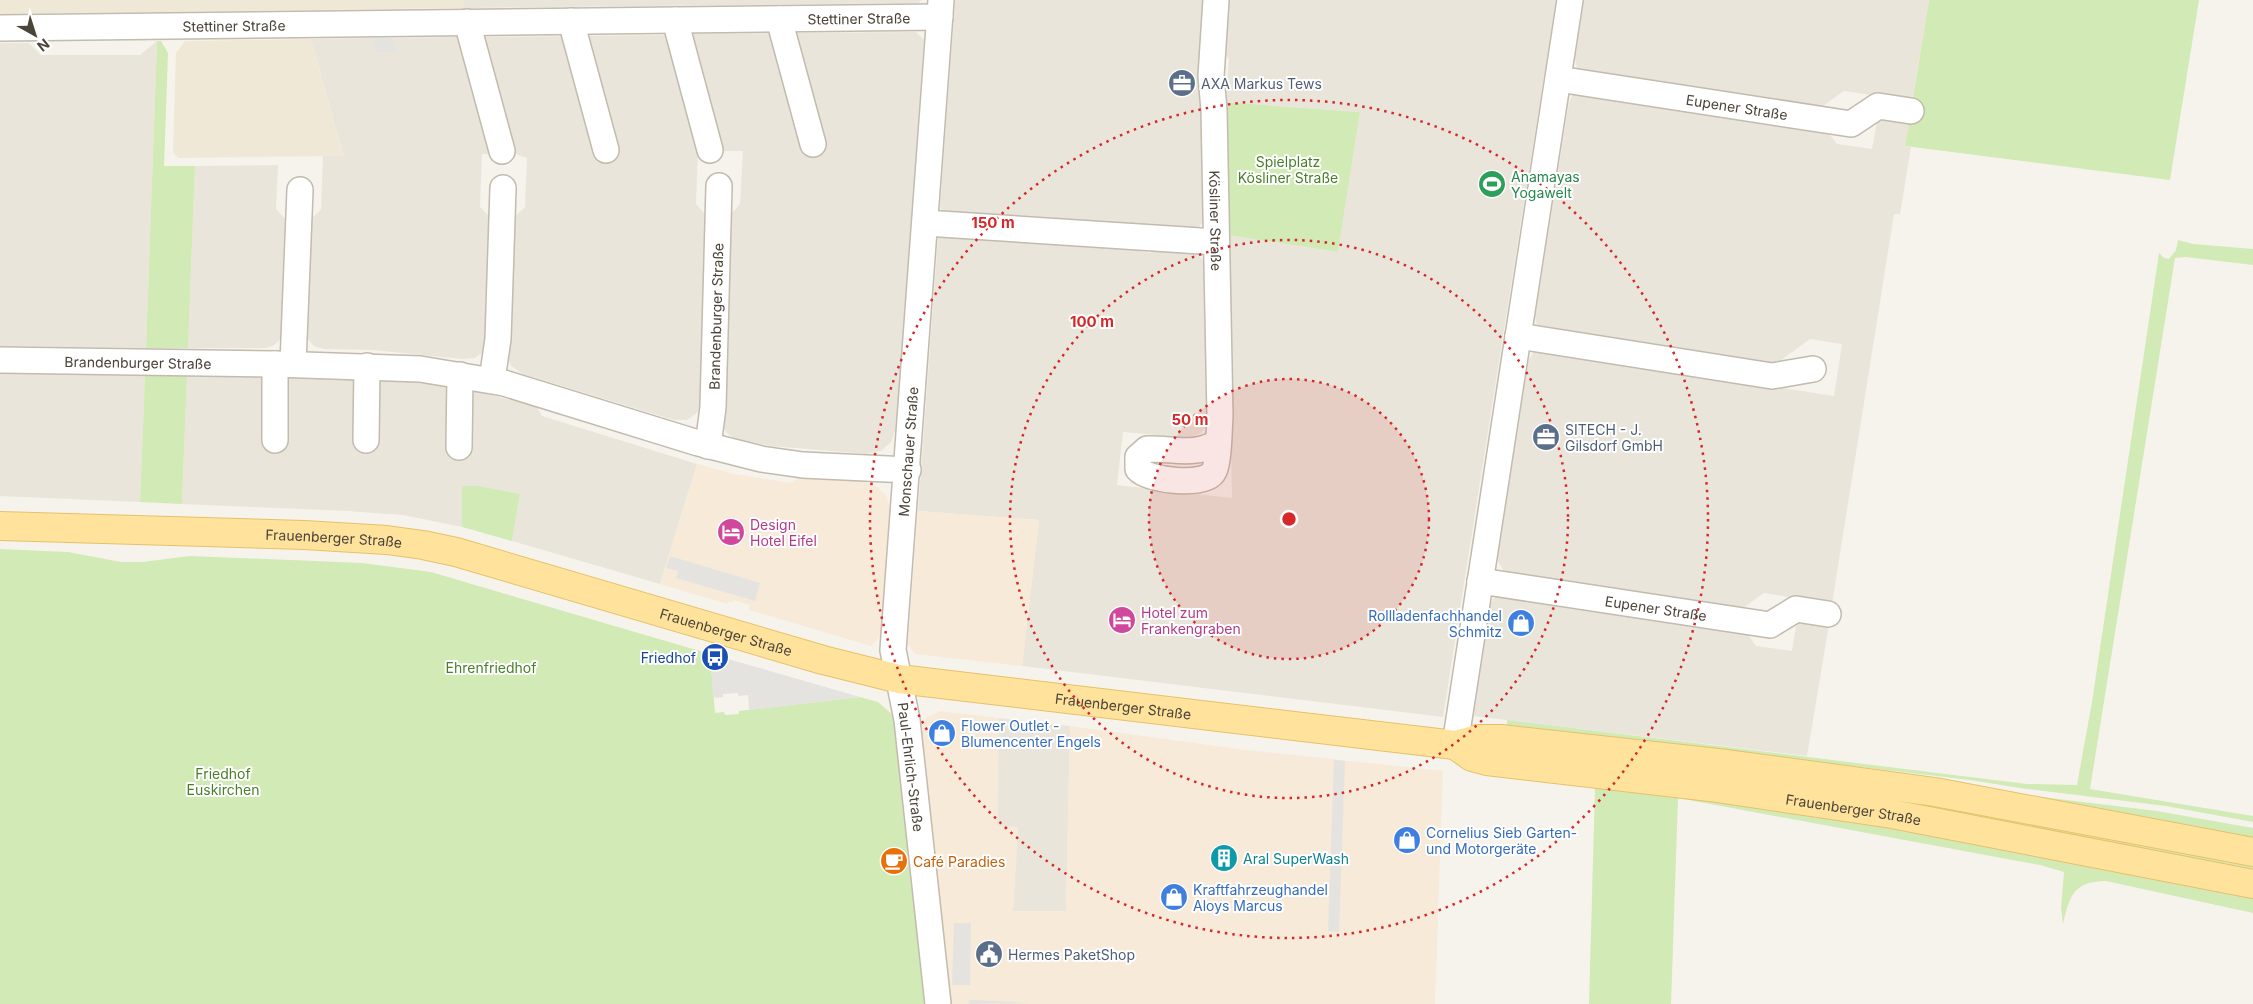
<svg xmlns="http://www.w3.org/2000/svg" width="2253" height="1004" viewBox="0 0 2253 1004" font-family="Inter,sans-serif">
<rect width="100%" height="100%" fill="#f6f3ec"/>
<g fill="#eae5da">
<path d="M464 0H922L918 3 464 8Z"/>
<path d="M955 0H1210L1205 214 1203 223 1196 229 1150 228 1149 225 1082 227 947 217 940 207Z"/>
<path d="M1224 0H1556L1443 717 1022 666 1039 520 918 511 938 238 946 230 1079 241 1151 253V249L1198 255 1204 261 1206 268 1209 413 1208 424 1202 432 1191 438 1123 432 1117 485 1232 498 1227 235 1338 252 1360 112 1226 102 1229 59 1220 48Z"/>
<path d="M1584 0H1929L1912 101 1844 91 1820 108 1585 72 1577 68 1575 59Z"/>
<path d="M916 32 924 40 896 428 891 442 881 451 866 454 772 446 736 439 728 434 721 426 727 218 740 204 743 151H724L713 143 691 34Z"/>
<path d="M666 35 676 43 698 152 696 204 709 218 702 400 698 412 687 420H674L523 374 511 366 506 352 511 220 525 207 527 158 516 154 505 146 484 37Z"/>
<path d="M458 37 469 45 490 154H482L480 207 493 220 489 337 485 350 475 358 462 359 372 350 324 349 314 346 306 337 307 222 321 210 323 156 343 155 311 39 372 38 376 52H395L392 38Z"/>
<path d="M157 41 146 348 0 346V43H29L41 55H140Z"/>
<path d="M1582 93 1827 131 1837 144 1872 149 1878 117 1909 122 1905 146 1911 147 1900 214H1894L1832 604 1764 593 1739 611 1506 574 1497 560 1528 360 1535 351H1542L1834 396 1842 344 1810 339 1773 366 1537 326 1535 317 1569 102 1573 94Z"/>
<path d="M278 165 276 209 289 223 282 338 273 346 264 348H188L195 166Z"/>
<path d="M0 374 145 375 140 502 0 496Z"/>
<path d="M187 376 262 377 271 385H279L288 377 355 378 371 387 380 379 446 385 455 395 472 390 537 407 542 416 697 464 660 584 512 541 520 494 479 486H462V527L403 515 347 511 182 504Z"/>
<path d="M1503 595 1747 633 1756 646 1792 651 1797 620 1829 624 1807 756 1473 716 1490 604 1495 597Z"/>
<path d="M999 718 1070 726 1066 912 1013 911 1018 827 997 826Z"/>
</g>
<g fill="#f7ead8">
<path d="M697 464 734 474 791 483 799 477 862 481 876 486 887 497 890 507 881 635 871 646 749 610 750 605 734 600 733 602 729 601 727 604 660 584Z"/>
<path d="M918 511 1039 520 1022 666 915 654 908 644Z"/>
<path d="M940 711 999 718 997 826 1018 827 1013 911H1066L1070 726 1238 749 1443 771 1435 1004H950L922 734 923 722 926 718Z"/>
</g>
<g fill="#efe8d6">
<path d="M0 0H464V8L0 14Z"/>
<path d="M311 39 343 156 178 158 173 152 176 53 185 41Z"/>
</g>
<g fill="#d2eab5">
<path d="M1929 0H2199L2170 180 1905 146Z"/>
<path d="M157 41H161L168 53 164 166H195L188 348H146Z"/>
<path d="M1224 102 1360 112 1338 252 1227 235Z"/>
<path d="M2178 240 2193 244 2253 249V265L2186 257 2175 258 2090 789 2253 816V822L2166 806 2020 788 1970 780 1507 725V720L2027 784 2077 785 2092 702 2159 253 2164 258 2169 259 2176 250Z"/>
<path d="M145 375 187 376 182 504 140 502Z"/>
<path d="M462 486H479L520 494 512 541 462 527Z"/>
<path d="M0 549 68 552 121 562H142L190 556 362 563 431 572 710 654 715 713 724 712 725 715 739 714V711L860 697 878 702 894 716 925 1004H0Z"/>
<path d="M1481 746 1835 787 2253 864V871Z"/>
<path d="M1595 788 1677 798 1678 793 1894 826 2253 895V913L2106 881C2073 882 2070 895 2063 924L2061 908 2064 872 2040 865 1678 798 1671 1004H1589Z"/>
<path d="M2034 796 2157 811 2253 828V840Z"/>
</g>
<g fill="#e5e3e0">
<path d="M372 38H392L396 52H376Z"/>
<path d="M670 556 760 583 755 601 676 578 678 571 666 568Z"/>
<path d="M721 657 860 697 749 710 748 695 738 696V693L723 694V697L713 698 711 659 720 662Z"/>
<path d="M1334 760 1345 761 1339 932 1328 931Z"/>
<path d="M954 923H971L970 985H952Z"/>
<path d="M969 1000H976L1031 1003 968 1004Z"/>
</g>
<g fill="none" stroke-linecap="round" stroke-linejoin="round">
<g stroke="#c2bbae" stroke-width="28">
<g id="minor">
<path id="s1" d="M1216 0 1211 76 1214 110 1220 416C1219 429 1219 461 1214 471 1207 487 1148 481 1138 469V457L1147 449C1172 448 1195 457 1218 442"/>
<path d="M779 19 813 144"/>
<path d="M675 20 710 150"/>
<path d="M571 21 606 150"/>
<path d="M467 22 502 151"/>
<path id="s2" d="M0 28 940 17"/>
<path id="s3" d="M1558 79 1851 124 1878 106 1911 111"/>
<path d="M925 223 1216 242"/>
<path d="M1518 336 1772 376 1813 369"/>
<path id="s4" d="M0 360 275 364 420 369 504 383 698 443 761 459 803 465 908 470"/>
<path d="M293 364 300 190"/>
<path d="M492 380 498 339 503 188"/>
<path d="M275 440V364"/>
<path d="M366 440 367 366"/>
<path id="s5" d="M708 446 713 407 719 186"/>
<path d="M459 447 460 375"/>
<path id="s6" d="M1480 581 1770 625 1796 609 1828 614"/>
<path d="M1455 745 1570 0"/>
<path id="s7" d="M938 1004 907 720 893 650 941 0"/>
</g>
</g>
<g stroke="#e6c16a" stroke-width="30">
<g id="major">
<path id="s8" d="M0 526 304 535 387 540 423 545 456 552 823 660 899 679 1455 745 1478 739H1501L1727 764 1935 792 2253 852"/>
<path id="s9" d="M1455 745 1472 757 1487 761 1710 787 1892 814 2253 884"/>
</g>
</g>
<use href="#minor" stroke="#fff" stroke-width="25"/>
<use href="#major" stroke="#ffe39c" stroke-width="28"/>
</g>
<circle cx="1289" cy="519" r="140" fill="#d62828" fill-opacity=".12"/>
<g fill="none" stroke="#d62828" stroke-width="2.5" stroke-dasharray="2.5 5">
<circle cx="1289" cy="519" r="140"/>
<circle cx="1289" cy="519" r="279"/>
<circle cx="1289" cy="519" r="419"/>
</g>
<defs>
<g id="office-disc" transform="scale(1.4375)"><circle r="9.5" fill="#5c6f8a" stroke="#fff"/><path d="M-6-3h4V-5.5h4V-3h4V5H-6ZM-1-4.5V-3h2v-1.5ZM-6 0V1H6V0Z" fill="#fff"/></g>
<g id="stadium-disc" transform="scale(1.4375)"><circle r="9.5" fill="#2e9e5b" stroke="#fff"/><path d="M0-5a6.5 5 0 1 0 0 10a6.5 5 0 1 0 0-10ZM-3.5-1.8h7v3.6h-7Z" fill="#fff"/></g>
<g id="hotel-disc" transform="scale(1.4375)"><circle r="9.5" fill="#d1479c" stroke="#fff"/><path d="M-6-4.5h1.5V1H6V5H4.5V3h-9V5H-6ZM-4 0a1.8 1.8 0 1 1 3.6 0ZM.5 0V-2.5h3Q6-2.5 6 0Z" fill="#fff"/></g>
<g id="shop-disc" transform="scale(1.4375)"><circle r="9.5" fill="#3f7fe0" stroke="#fff"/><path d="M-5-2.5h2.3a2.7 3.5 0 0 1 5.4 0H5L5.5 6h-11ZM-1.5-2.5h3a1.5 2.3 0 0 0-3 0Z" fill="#fff"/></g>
<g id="bus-disc" transform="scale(1.4375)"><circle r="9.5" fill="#1a4fb4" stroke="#fff"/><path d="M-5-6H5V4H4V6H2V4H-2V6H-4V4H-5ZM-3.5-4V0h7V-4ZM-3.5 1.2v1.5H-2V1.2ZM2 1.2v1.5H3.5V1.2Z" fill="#fff"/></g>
<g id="building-disc" transform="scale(1.4375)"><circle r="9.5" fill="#0f9aa8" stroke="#fff"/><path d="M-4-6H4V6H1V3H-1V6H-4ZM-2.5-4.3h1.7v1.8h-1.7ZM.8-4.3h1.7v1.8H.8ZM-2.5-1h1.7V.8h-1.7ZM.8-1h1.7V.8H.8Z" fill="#fff"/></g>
<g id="cafe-disc" transform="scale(1.4375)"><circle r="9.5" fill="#e8710a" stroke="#fff"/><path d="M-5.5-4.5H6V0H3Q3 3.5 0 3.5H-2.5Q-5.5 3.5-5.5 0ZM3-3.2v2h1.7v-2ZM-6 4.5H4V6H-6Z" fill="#fff"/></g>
<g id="civic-disc" transform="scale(1.4375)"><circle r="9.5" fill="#5c6f8a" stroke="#fff"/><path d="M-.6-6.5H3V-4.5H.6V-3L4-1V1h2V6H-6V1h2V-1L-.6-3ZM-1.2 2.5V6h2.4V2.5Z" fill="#fff"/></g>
</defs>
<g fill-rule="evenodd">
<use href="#office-disc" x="1182" y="83"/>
<use href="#stadium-disc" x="1492" y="184"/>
<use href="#office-disc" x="1546" y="437"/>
<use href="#hotel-disc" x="731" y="532"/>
<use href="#hotel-disc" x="1122" y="620"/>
<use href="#shop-disc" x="1521" y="623"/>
<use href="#bus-disc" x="715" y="657"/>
<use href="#shop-disc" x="942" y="733"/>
<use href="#shop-disc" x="1407" y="840"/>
<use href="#building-disc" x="1224" y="858"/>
<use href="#cafe-disc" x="894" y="861"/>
<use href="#shop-disc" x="1174" y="897"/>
<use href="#civic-disc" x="989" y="954"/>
</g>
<g text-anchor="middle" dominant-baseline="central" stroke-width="4" stroke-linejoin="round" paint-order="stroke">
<g font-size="14" fill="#4b4439" stroke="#fff">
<text stroke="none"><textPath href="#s2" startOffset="859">Stettiner Straße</textPath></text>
<text stroke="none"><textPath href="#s2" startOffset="234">Stettiner Straße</textPath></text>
<text stroke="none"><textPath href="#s3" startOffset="181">Eupener Straße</textPath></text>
<text stroke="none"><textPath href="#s1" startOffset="221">Kösliner Straße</textPath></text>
<text stroke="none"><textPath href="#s5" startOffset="130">Brandenburger Straße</textPath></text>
<text stroke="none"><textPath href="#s4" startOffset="138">Brandenburger Straße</textPath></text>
<text stroke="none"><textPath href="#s7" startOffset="556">Monschauer Straße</textPath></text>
<text stroke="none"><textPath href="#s8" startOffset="334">Frauenberger Straße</textPath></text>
<text stroke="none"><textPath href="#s6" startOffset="178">Eupener Straße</textPath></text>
<text stroke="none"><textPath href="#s8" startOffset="739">Frauenberger Straße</textPath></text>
<text stroke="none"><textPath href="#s8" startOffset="1144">Frauenberger Straße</textPath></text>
<text transform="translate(911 767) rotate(83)">Paul-Ehrlich-Straße</text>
<text stroke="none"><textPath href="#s9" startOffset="406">Frauenberger Straße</textPath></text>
</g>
<g font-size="14" fill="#4e5e75" stroke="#fff" text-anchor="start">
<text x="1201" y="83">AXA Markus Tews</text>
<text x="1565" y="429">SITECH - J.<tspan x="1565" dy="16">Gilsdorf GmbH</tspan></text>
<text x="1008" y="954">Hermes PaketShop</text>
</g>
<g font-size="14" fill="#4a7f2a" stroke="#fff">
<text x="1288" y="161">Spielplatz<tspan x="1288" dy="16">Kösliner Straße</tspan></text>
<text x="491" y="667">Ehrenfriedhof</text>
<text x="223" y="773">Friedhof<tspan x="223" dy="16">Euskirchen</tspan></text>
</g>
<g font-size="14" fill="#27864d" stroke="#fff" text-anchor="start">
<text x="1511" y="176">Anamayas<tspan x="1511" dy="16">Yogawelt</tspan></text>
</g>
<g font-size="14" fill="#b23c85" stroke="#fff" text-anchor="start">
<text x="750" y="524">Design<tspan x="750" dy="16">Hotel Eifel</tspan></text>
<text x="1141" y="612">Hotel zum<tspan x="1141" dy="16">Frankengraben</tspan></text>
</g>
<g font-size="14" fill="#366cbe" stroke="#fff" text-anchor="start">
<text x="1502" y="615" text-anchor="end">Rollladenfachhandel<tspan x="1502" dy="16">Schmitz</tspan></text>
<text x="961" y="725">Flower Outlet -<tspan x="961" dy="16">Blumencenter Engels</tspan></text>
<text x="1426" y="832">Cornelius Sieb Garten-<tspan x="1426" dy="16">und Motorgeräte</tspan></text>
<text x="1193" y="889">Kraftfahrzeughandel<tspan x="1193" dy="16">Aloys Marcus</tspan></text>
</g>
<g font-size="14" fill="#164399" stroke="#fff" text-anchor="end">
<text x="696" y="657">Friedhof</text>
</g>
<g font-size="14" fill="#0d838f" stroke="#fff" text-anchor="start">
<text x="1243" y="858">Aral SuperWash</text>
</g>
<g font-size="14" fill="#c56008" stroke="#fff" text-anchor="start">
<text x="913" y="861">Café Paradies</text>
</g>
</g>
<circle cx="1289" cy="519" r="8" fill="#d62828" stroke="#fff" stroke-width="2.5"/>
<g font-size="15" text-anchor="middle" font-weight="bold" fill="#d62828" stroke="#fff" stroke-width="4" stroke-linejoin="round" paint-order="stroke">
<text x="993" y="228">150 m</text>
<text x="1092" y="327">100 m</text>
<text x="1190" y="425">50 m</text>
</g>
<g transform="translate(35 35) rotate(141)" stroke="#ffffff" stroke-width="4" paint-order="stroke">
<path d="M0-4L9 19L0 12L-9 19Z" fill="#4b4439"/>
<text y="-8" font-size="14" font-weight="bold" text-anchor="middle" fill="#4b4439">N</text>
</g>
</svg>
